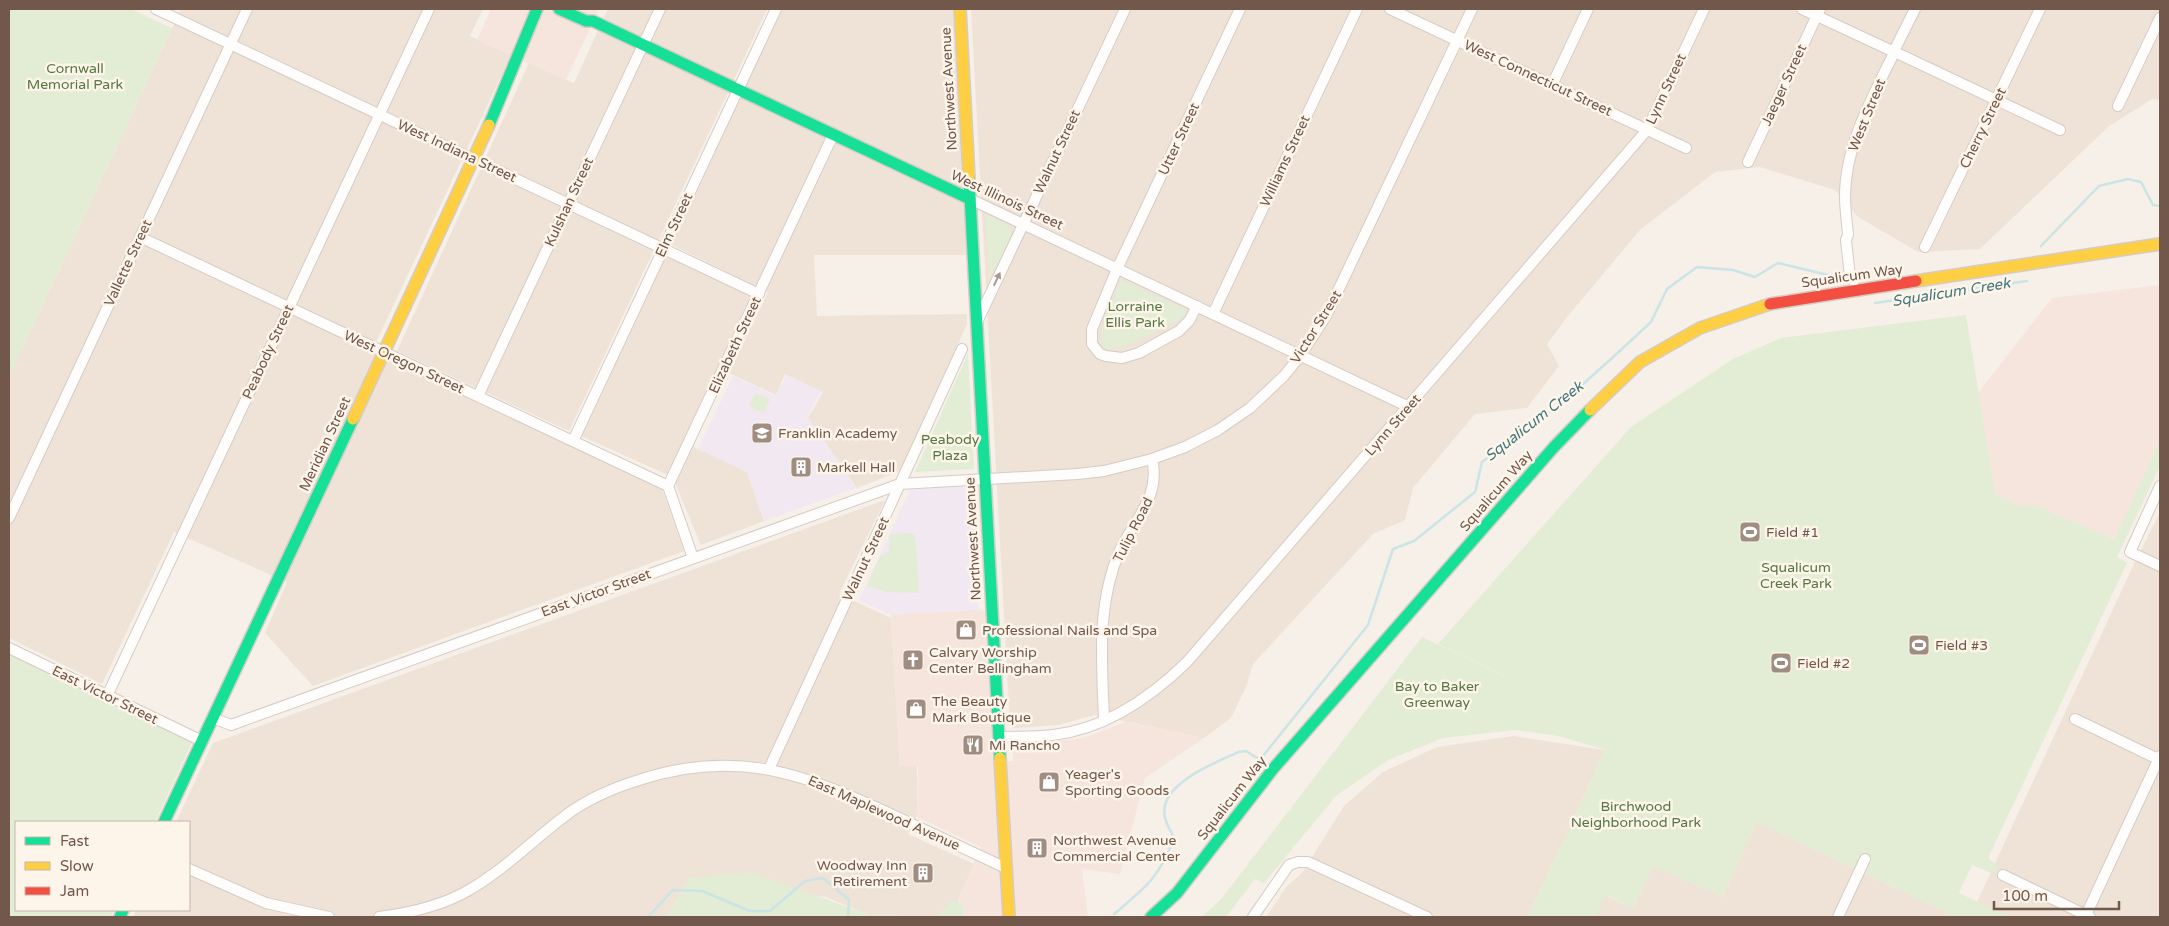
<svg xmlns="http://www.w3.org/2000/svg" width="2169" height="926" viewBox="0 0 2169 926" font-family="'Varela Round',sans-serif">
<rect width="100%" height="100%" fill="#f6f0e9"/>
<g fill="#efe3d7">
<path d="M181 9H483L470 36 511 55 372 351 662 489 684 551 313 686 265 633 287 582 174 532 102 684 9 638V377Z"/>
<path d="M608 9H767L569 431 397 351 529 63 574 83Z"/>
<path d="M782 9H953L966 255H814L817 316 967 314V324L900 471 857 488 808 418 823 392 785 374 776 395 729 373 768 292 672 245Z"/>
<path d="M971 9H2160V100L2152 99 2108 127 1980 249 1918 252 1858 217 1835 190 1760 167 1715 172 1640 230 1568 316 1547 344 1559 366 1527 408 1475 414 1413 488 1405 520 1373 534 1253 664 1246 687 1231 718 1204 738 1095 715 1058 725 1015 728 1010 726Z"/>
<path d="M666 254 751 295 683 442 747 472 764 521 701 545 676 485 675 478 581 436Z"/>
<path d="M885 500 839 594 891 618 900 766H917V815L908 834 974 864 953 912 937 917 870 915 825 897 689 878 667 917H133L136 910H189V822H176L213 743Z"/>
<path d="M2160 512V917H2009L1977 902 2134 564Z"/>
<path d="M1513 736 1605 750 1528 917H1266L1287 886 1302 873 1344 806 1383 772 1437 747Z"/>
<path d="M1757 822 1956 917H1595L1605 895 1633 908 1653 865 1722 897Z"/>
</g>
<g fill="#f6e5dd">
<path d="M491 9H599L566 80 477 40Z"/>
<path d="M2160 285V440L2114 539 2034 505 2021 506 1995 494 1978 393 2052 298Z"/>
<path d="M985 610 993 762 1013 761V752L1016 746 1083 738 1126 722 1204 738 1145 778 1120 874 1082 869 1088 917H964L965 906 958 902 981 847 917 817 918 766H900L891 614Z"/>
</g>
<g fill="#f2e8f1">
<path d="M786 375 821 391 807 417 856 488 764 521 747 472 698 449 733 376 776 396Z"/>
<path d="M959 485 969 492 979 610 889 614 859 600 910 490Z"/>
</g>
<g fill="#e3ecd4">
<path d="M9 9H131L172 28 9 377Z"/>
<path d="M988 215 1008 225 1012 235 990 282 985 218Z"/>
<path d="M1121 280 1193 313 1128 345 1107 350 1101 344 1102 329Z"/>
<path d="M1966 315 1995 494 2021 506 2034 505 2114 539 2160 440V466L2117 557 2127 563 1988 858 2000 868 1991 873 1972 865 1959 893 2009 917H1956L1757 822 1722 897 1653 866 1633 908 1606 895 1595 917H1528L1605 750 1559 736 1514 730 1443 738 1388 760 1337 795 1264 883 1255 879 1226 917H1202L1222 898 1422 637 1595 719 1438 644 1631 427 1733 359 1781 338Z"/>
<path d="M968 354 974 469 915 472Z"/>
<path d="M755 393 770 399 764 413 749 406Z"/>
<path d="M915 533 919 593 887 592 867 586 880 556 889 551 890 534Z"/>
<path d="M9 654 192 742 155 822H16V910H114L111 917H9Z"/>
<path d="M750 872 870 915 937 917 953 899 965 906 963 917H667L689 878Z"/>
</g>
<g fill="none" stroke-linecap="round" stroke-linejoin="round">
<g stroke="#cbe4e6" stroke-width="2.5">
<path d="M2041 246 2099 186 2128 179 2141 182 2153 205 2160 206"/>
<path d="M1875 303 2027 281"/>
<path d="M1114 914C1146 887 1159 878 1174 838 1171 831 1166 824 1165 817 1157 785 1216 762 1239 752L1246 751 1257 758 1263 756 1368 625 1393 549 1414 541 1475 492 1482 462 1564 401 1611 359 1651 322 1667 289 1697 267 1733 270 1755 277 1778 263 1832 276"/>
<path d="M648 917 673 890 702 891 750 911H770L805 881 823 878 849 900 848 917"/>
</g>
<g stroke="#d4ccc6" stroke-width="12">
<g id="street">
<path d="M156 9 759 294"/>
<path d="M1390 9 1686 148"/>
<path d="M1802 9 1890 50"/>
<path d="M1896 47 1915 9"/>
<path d="M1899 54 2060 130"/>
<path d="M1552 85 1588 9"/>
<path d="M2118 106 2160 18"/>
<path d="M1748 162 1820 9"/>
<path d="M970 199 1409 407"/>
<path d="M140 237 668 486"/>
<path d="M1925 247 2040 9"/>
<path d="M1854 281 1850 277 1846 240 1848 235C1847 222 1845 209 1845 196 1845 147 1871 100 1892 57"/>
<path d="M1197 306 1189 321 1179 331 1139 353 1122 358 1106 356 1100 354 1092 344V329L1117 269 1240 9"/>
<path d="M1213 314 1357 9"/>
<path d="M978 320 1125 9"/>
<path d="M478 396 660 9"/>
<path d="M573 441 776 9"/>
<path d="M2160 486 2130 552 2160 566"/>
<path d="M9 518 247 9"/>
<path d="M693 558 668 486 833 135"/>
<path d="M9 648 202 741"/>
<path d="M107 696 429 9"/>
<path d="M213 718 231 725 900 484 1077 474 1104 471 1152 459 1185 447 1218 430 1250 408 1284 376 1300 356 1326 316 1472 9"/>
<path d="M2075 719 2160 760"/>
<path d="M1104 720C1102 662 1096 605 1120 550 1135 519 1161 496 1152 459"/>
<path d="M999 737C1017 737 1035 737 1053 735 1106 729 1150 698 1187 662L1647 130 1704 9"/>
<path d="M769 769 962 349"/>
<path d="M189 869 266 903 329 917"/>
<path d="M2003 875 2090 917"/>
<path d="M2086 915 2160 756"/>
<path d="M379 917C410 913 442 906 469 890 504 870 533 840 565 816 587 799 613 788 639 780 738 747 807 775 897 817 933 834 970 851 1006 868"/>
<path d="M1253 917 1289 865 1298 862H1308L1427 917"/>
<path d="M1838 917 1865 859"/>
</g>
</g>
<g stroke="#d5ccc6" stroke-width="14">
<g id="fast">
<path d="M559 9 586 21H593L970 199"/>
<path d="M489 125 537 9"/>
<path d="M969 178 1000 758"/>
<path d="M164 822 353 419"/>
<path d="M120 917 123 910"/>
<path d="M1151 917 1177 893 1273 769 1554 447 1590 410"/>
</g>
</g>
<g stroke="#d5ccc6" stroke-width="14">
<g id="slow">
<path d="M960 9 969 178"/>
<path d="M1916 281 2160 244"/>
<path d="M1590 410 1640 362 1700 328 1770 304"/>
<path d="M353 419 489 125"/>
<path d="M1000 758 1009 917"/>
</g>
</g>
<g stroke="#d5ccc6" stroke-width="14">
<path id="jam" d="M1770 304 1916 281"/>
</g>
<use href="#street" stroke="#fefdfc" stroke-width="10"/>
<use href="#fast" stroke="#16e098" stroke-width="11"/>
<use href="#slow" stroke="#ffcf43" stroke-width="11"/>
<use href="#jam" stroke="#f24e42" stroke-width="11"/>
</g>
<defs><path id="oneway-solid" d="M-6-.8H1V-3.2L6.5 0L1 3.2V.8H-6Z" transform="scale(1.25)"/></defs>
<use fill="#aa9992" href="#oneway-solid" transform="translate(997 279) rotate(-65)"/>
<defs>
<g id="school-square" transform="scale(1.125)"><rect x="-9" y="-9" width="18" height="18" rx="4" fill="#a08d82" stroke="#fef5ea"/><path d="M0-5L7-2L0 1L-7-2ZM-4 1L0 2.5L4 1V4Q0 6-4 4Z" fill="#fff"/></g>
<g id="building-square" transform="scale(1.125)"><rect x="-9" y="-9" width="18" height="18" rx="4" fill="#a08d82" stroke="#fef5ea"/><path d="M-4-6H4V6H1V3H-1V6H-4ZM-2.5-4.3h1.7v1.8h-1.7ZM.8-4.3h1.7v1.8H.8ZM-2.5-1h1.7V.8h-1.7ZM.8-1h1.7V.8H.8Z" fill="#fff"/></g>
<g id="stadium-square" transform="scale(1.125)"><rect x="-9" y="-9" width="18" height="18" rx="4" fill="#a08d82" stroke="#fef5ea"/><path d="M0-5a6.5 5 0 1 0 0 10a6.5 5 0 1 0 0-10ZM-3.5-1.8h7v3.6h-7Z" fill="#fff"/></g>
<g id="shop-square" transform="scale(1.125)"><rect x="-9" y="-9" width="18" height="18" rx="4" fill="#a08d82" stroke="#fef5ea"/><path d="M-5-2.5h2.3a2.7 3.5 0 0 1 5.4 0H5L5.5 6h-11ZM-1.5-2.5h3a1.5 2.3 0 0 0-3 0Z" fill="#fff"/></g>
<g id="church-square" transform="scale(1.125)"><rect x="-9" y="-9" width="18" height="18" rx="4" fill="#a08d82" stroke="#fef5ea"/><path d="M-1.2-6h2.4v3.5h3.3v2.4h-3.3V6h-2.4V-.1h-3.3v-2.4h3.3Z" fill="#fff"/></g>
<g id="restaurant-square" transform="scale(1.125)"><rect x="-9" y="-9" width="18" height="18" rx="4" fill="#a08d82" stroke="#fef5ea"/><path d="M-5-6h1v4h1v-4h1v4h1v-4h1v5L-1.5 .5V6h-2V.5L-5-1ZM5-6V6H3V1.5H1.5Q1.5-4 5-6Z" fill="#fff"/></g>
</defs>
<g fill-rule="evenodd">
<use href="#school-square" x="762" y="433"/>
<use href="#building-square" x="801" y="467"/>
<use href="#stadium-square" x="1750" y="532"/>
<use href="#shop-square" x="966" y="630"/>
<use href="#stadium-square" x="1919" y="645"/>
<use href="#church-square" x="913" y="660"/>
<use href="#stadium-square" x="1781" y="663"/>
<use href="#shop-square" x="916" y="709"/>
<use href="#restaurant-square" x="973" y="745"/>
<use href="#shop-square" x="1049" y="782"/>
<use href="#building-square" x="1037" y="848"/>
<use href="#building-square" x="923" y="873"/>
</g>
<g text-anchor="middle" dominant-baseline="central" stroke-width="5" stroke-linejoin="round" paint-order="stroke">
<g font-size="14" fill="#557843" stroke="#fef5ea">
<text x="75" y="68">Cornwall<tspan x="75" dy="16">Memorial Park</tspan></text>
<text x="1135" y="306">Lorraine<tspan x="1135" dy="16">Ellis Park</tspan></text>
<text x="950" y="439">Peabody<tspan x="950" dy="16">Plaza</tspan></text>
<text x="1796" y="567">Squalicum<tspan x="1796" dy="16">Creek Park</tspan></text>
<text x="1437" y="686">Bay to Baker<tspan x="1437" dy="16">Greenway</tspan></text>
<text x="1636" y="806">Birchwood<tspan x="1636" dy="16">Neighborhood Park</tspan></text>
</g>
<g font-size="14" fill="#72574b" stroke="#fef5ea">
<text transform="translate(1538 78) rotate(25)">West Connecticut Street</text>
<text transform="translate(1784 85) rotate(-65)">Jaeger Street</text>
<text transform="translate(949 89) rotate(-93)">Northwest Avenue</text>
<text transform="translate(1666 89) rotate(-65)">Lynn Street</text>
<text transform="translate(1867 115) rotate(-68)">West Street</text>
<text transform="translate(1983 128) rotate(-64)">Cherry Street</text>
<text transform="translate(1179 139) rotate(-65)">Utter Street</text>
<text transform="translate(457 151) rotate(25)">West Indiana Street</text>
<text transform="translate(1057 152) rotate(-65)">Walnut Street</text>
<text transform="translate(1285 161) rotate(-65)">Williams Street</text>
<text transform="translate(1007 200) rotate(25)">West Illinois Street</text>
<text transform="translate(569 202) rotate(-65)">Kulshan Street</text>
<text transform="translate(674 225) rotate(-65)">Elm Street</text>
<text transform="translate(128 263) rotate(-65)">Vallette Street</text>
<text transform="translate(1852 276) rotate(-8)">Squalicum Way</text>
<text transform="translate(1316 327) rotate(-58)">Victor Street</text>
<text transform="translate(735 345) rotate(-65)">Elizabeth Street</text>
<text transform="translate(268 352) rotate(-65)">Peabody Street</text>
<text transform="translate(404 362) rotate(25)">West Oregon Street</text>
<text transform="translate(1393 425) rotate(-49)">Lynn Street</text>
<text transform="translate(325 444) rotate(-65)">Meridian Street</text>
<text transform="translate(1496 491) rotate(-49)">Squalicum Way</text>
<text transform="translate(1133 530) rotate(-63)">Tulip Road</text>
<text transform="translate(973 539) rotate(-93)">Northwest Avenue</text>
<text transform="translate(866 559) rotate(-65)">Walnut Street</text>
<text transform="translate(596 593) rotate(-20)">East Victor Street</text>
<text transform="translate(105 695) rotate(26)">East Victor Street</text>
<text transform="translate(1232 798) rotate(-52)">Squalicum Way</text>
<text transform="translate(884 813) rotate(24)">East Maplewood Avenue</text>
</g>
<g font-size="14" fill="#72574b" stroke="#fef5ea" text-anchor="start">
<text x="778" y="433">Franklin Academy</text>
<text x="817" y="467">Markell Hall</text>
<text x="1766" y="532">Field #1</text>
<text x="982" y="630">Professional Nails and Spa</text>
<text x="1935" y="645">Field #3</text>
<text x="929" y="652">Calvary Worship<tspan x="929" dy="16">Center Bellingham</tspan></text>
<text x="1797" y="663">Field #2</text>
<text x="932" y="701">The Beauty<tspan x="932" dy="16">Mark Boutique</tspan></text>
<text x="989" y="745">Mi Rancho</text>
<text x="1065" y="774">Yeager's<tspan x="1065" dy="16">Sporting Goods</tspan></text>
<text x="1053" y="840">Northwest Avenue<tspan x="1053" dy="16">Commercial Center</tspan></text>
<text x="907" y="865" text-anchor="end">Woodway Inn<tspan x="907" dy="16">Retirement</tspan></text>
</g>
<g font-size="15" font-style="italic" fill="#43777e" stroke="#fef5ea">
<text transform="translate(1951 292) rotate(-9)">Squalicum Creek</text>
<text transform="translate(1534 421) rotate(-38)">Squalicum Creek</text>
</g>
</g>
<rect width="2169" height="926" fill="none" stroke="#72574b" stroke-width="20"/>
<rect x="15" y="821" width="175" height="90" fill="#fef5ea" stroke="#c6b6aa"/>
<rect x="25" y="837" width="25" height="8" fill="#16e098" stroke="#c6b6aa"/>
<text x="60" y="846" font-size="15" fill="#72574b">Fast</text>
<rect x="25" y="862" width="25" height="8" fill="#ffcf43" stroke="#c6b6aa"/>
<text x="60" y="871" font-size="15" fill="#72574b">Slow</text>
<rect x="25" y="887" width="25" height="8" fill="#f24e42" stroke="#c6b6aa"/>
<text x="60" y="896" font-size="15" fill="#72574b">Jam</text>
<path d="M1994 901v8h125v-8" fill="none" stroke="#72574b" stroke-width="2.5"/>
<text x="2002" y="901" font-size="15" fill="#72574b" stroke="#fef5ea" stroke-width="4" paint-order="stroke">100 m</text>
</svg>
